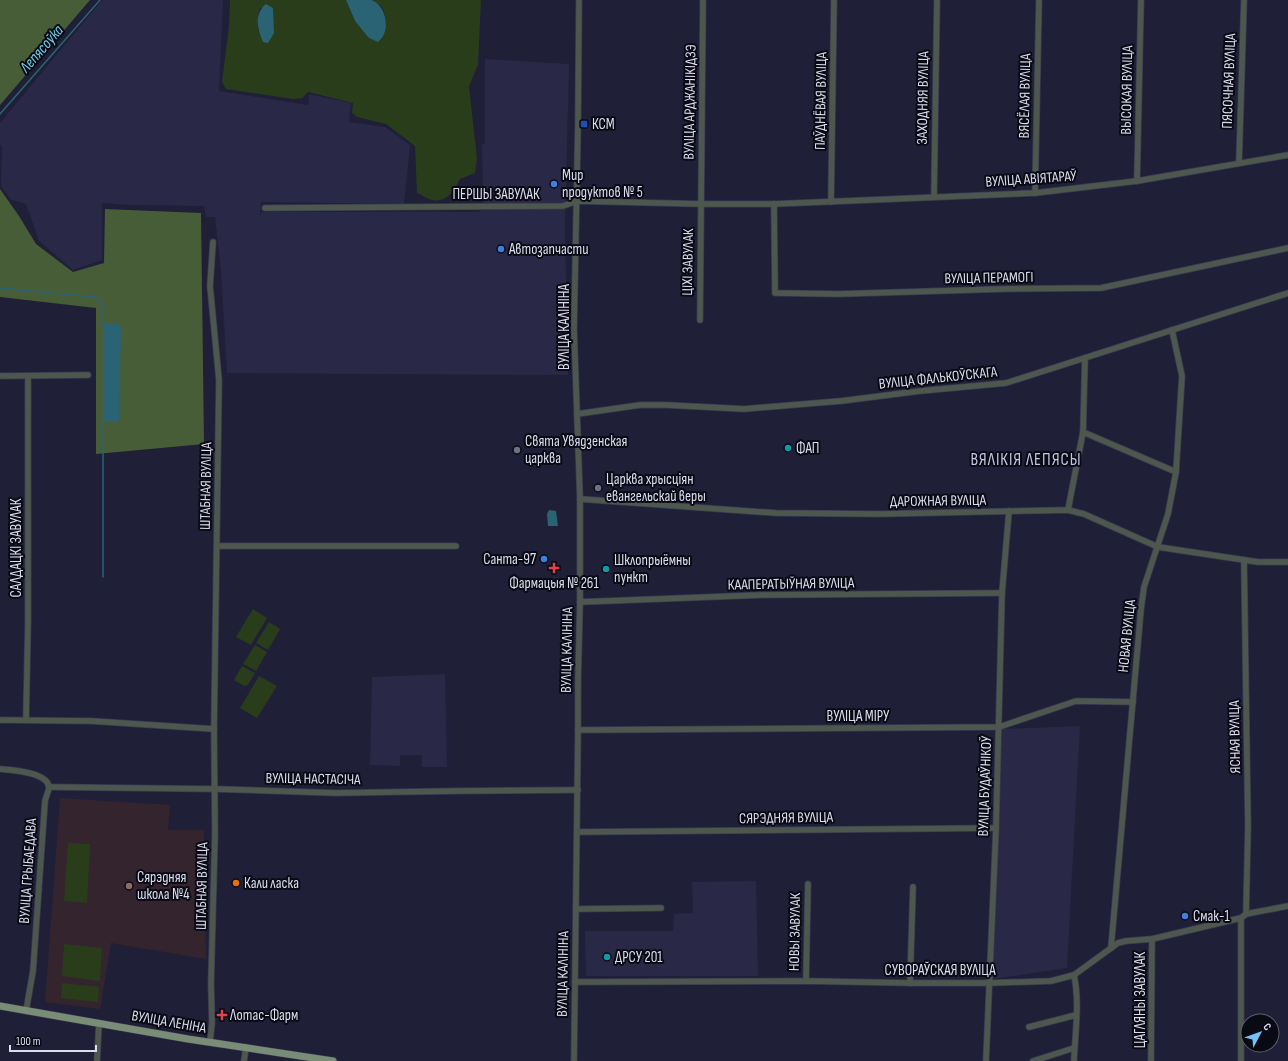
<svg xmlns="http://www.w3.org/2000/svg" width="1288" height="1061" viewBox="0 0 1288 1061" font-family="'Sofia Sans Condensed',sans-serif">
<rect width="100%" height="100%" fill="#1f1f38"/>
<g fill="#292846">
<path d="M102 0H223L219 91 308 105 309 94 351 103 349 122 385 127 410 145 404 204 261 202 260 216 262 212H479L483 203 482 144H485V59L569 64 565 226 568 375 227 373 221 271 215 217H206L204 206 130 205 102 203V260L73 270 39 241 26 204 11 200 1 186 2 147 0 144V123Z"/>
<path d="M445 674 447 767H422V755H400V766L370 765 372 677Z"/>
<path d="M1080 726 1067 968 993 979 1000 729Z"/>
<path d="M756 881 758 976H586L585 931H673L674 914 693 913 692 882Z"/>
</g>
<path fill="#34242e" d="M60 798 170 805 168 830H204L206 959 111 943 100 1009 45 1002Z"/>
<g fill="#2a3d1b" fill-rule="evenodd">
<path d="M230 0H346L355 21 386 24C384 10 385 7 372 0H481L478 65 469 86 477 159 475 173 460 179C454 190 447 203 432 200 427 199 422 195 417 193L415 146 386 124 357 117 352 113 353 103 308 92 302 98 293 99 226 89 222 82 229 26ZM260 8H273V20L258 30V15Z"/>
<path d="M253 609 267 618 251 645 236 637Z"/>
<path d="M269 622 280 629 268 650 256 643Z"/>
<path d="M255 645 267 652 256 671 243 664Z"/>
<path d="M242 666 255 673 248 685 244 686 234 680Z"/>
<path d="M259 676 277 686 257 718 240 708Z"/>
<path d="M68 843 90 844 87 903 64 901Z"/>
<path d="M64 944 102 948 100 981 62 976Z"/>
<path d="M62 983 99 987 98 1002 61 998Z"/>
</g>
<g fill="#475d37">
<path d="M0 0H90L0 105Z"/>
<path d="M0 189 19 216 36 244 73 272 104 263 105 209 201 213 204 444 96 454V308L0 297Z"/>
</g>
<g fill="#2a6373">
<path d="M346 0C354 0 364 0 371 0 384 3 389 24 384 34 383 37 380 40 378 42L369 38 355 21Z"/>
<path d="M266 4 273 8 274 33 268 43 263 42C258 30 253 14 266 4Z"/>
<path d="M103 323 118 324 121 328 119 420 117 422H103Z"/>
<path d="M549 510 556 511 558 526H548L547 514Z"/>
</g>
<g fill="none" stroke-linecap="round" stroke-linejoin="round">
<g stroke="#2a6373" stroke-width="1.5">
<path d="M0 114 100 0"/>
<path d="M0 288 95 297C106 305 103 311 103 324"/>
<path d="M103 577V421"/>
</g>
<g stroke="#393a52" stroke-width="7">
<g id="minor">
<path d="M1239 163 1244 0"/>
<path d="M1137 181 1141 0"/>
<path d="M1035 193 1039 0"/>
<path d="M934 197 937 0"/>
<path d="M831 202 834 0"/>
<path d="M774 204 775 293 839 294 1003 289 1101 288 1288 248"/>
<path d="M265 208 563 206 577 201 701 204H774L1035 193 1137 181 1288 155"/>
<path d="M700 320 703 0"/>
<path d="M0 376 88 375"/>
<path d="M577 414 640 405H667L744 409 841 401 920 391 1006 383 1288 293"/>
<path d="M1083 432 1176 472"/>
<path d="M580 499 776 513 880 514 1068 510 1084 514 1158 547 1258 562H1288"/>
<path d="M1068 510 1083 432 1085 358"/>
<path d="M217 546H456"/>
<path d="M1244 560 1248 827 1246 914"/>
<path d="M580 602 761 595 1002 593"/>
<path d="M0 720 91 721 214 729"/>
<path d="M26 720 28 623V376"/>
<path d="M578 730 999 727 1076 701 1133 702"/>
<path d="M0 769C11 770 49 772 49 788 48 792 46 797 45 801L33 971 26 1011"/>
<path d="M49 787 215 789 336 793 455 791 578 790"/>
<path d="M577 832 996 828"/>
<path d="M576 909 661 908"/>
<path d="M1241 918V1061"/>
<path d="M1111 948 1141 609 1144 587 1168 514 1176 472 1182 376 1172 330"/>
<path d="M806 981 808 884"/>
<path d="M575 982 806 981 910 983H989L1051 981 1074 975 1118 943 1126 941 1152 939 1241 918 1246 914 1288 906"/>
<path d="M910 983 913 887"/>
<path d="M1029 1027 1076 1015"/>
<path d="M210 1042 212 1023 211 983 215 835 214 729 219 380 210 286 213 242"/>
<path d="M97 1061 99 1023"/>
<path d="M244 1061 246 1047"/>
<path d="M574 1061 578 730V682L580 602V499L574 329 578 124 579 0"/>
<path d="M986 1061 996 828 1002 593 1009 511"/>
<path d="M1033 1061 1074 1048"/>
<path d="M1074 1061C1075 1033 1080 1003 1074 975"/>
<path d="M1151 1061 1152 939"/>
</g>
</g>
<g stroke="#393a52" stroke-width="8">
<path id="major" d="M0 1006 188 1039 333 1061"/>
</g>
<use href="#minor" stroke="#4e574d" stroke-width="5.5"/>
<use href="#major" stroke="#798c76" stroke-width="7"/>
</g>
<rect fill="#1a4fb4" stroke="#0a0a15" stroke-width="1.5" x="580" y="120" width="8" height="8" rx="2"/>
<g fill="#3f7fe0" stroke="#0a0a15" stroke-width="1.5">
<circle cx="554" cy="184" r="4"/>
<circle cx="501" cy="249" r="4"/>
<circle cx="544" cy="559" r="4"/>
<circle cx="1185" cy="916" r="4"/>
</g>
<g fill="#0f9aa8" stroke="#0a0a15" stroke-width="1.5">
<circle cx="788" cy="448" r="4"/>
<circle cx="606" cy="569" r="4"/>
<circle cx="607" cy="957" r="4"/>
</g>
<g fill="#6b7280" stroke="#0a0a15" stroke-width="1.5">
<circle cx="517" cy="450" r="4"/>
<circle cx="598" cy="488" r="4"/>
</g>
<g fill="#e0444e" stroke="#0a0a15" stroke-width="1.5">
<path d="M552 562h4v4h4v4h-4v4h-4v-4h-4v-4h4z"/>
<path d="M220 1009h4v4h4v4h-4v4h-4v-4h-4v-4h4z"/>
</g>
<circle fill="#e8710a" stroke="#0a0a15" stroke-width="1.5" cx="236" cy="883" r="4"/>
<circle fill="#8d6e63" stroke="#0a0a15" stroke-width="1.5" cx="129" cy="886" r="4"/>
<g text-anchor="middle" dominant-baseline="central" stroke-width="4" stroke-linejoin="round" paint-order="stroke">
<g font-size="15" fill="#dcdeef" stroke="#0a0a15">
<text transform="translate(1229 81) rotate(-88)">ПЯСОЧНАЯ ВУЛІЦА</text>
<text transform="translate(1127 90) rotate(-89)">ВЫСОКАЯ ВУЛІЦА</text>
<text transform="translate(1025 96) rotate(-89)">ВЯСЁЛАЯ ВУЛІЦА</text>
<text transform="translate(923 98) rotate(-89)">ЗАХОДНЯЯ ВУЛІЦА</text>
<text transform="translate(821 101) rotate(-89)">ПАЎДНЁВАЯ ВУЛІЦА</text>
<text transform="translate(690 102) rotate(-89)">ВУЛІЦА АРДЖАНІКІДЗЭ</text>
<text transform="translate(1031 179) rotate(-4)">ВУЛІЦА АВІЯТАРАЎ</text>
<text x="496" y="194">ПЕРШЫ ЗАВУЛАК</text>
<text transform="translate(688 262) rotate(-89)">ЦІХІ ЗАВУЛАК</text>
<text transform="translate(989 278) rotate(-1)">ВУЛІЦА ПЕРАМОГІ</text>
<text transform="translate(564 327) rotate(-90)">ВУЛІЦА КАЛІНІНА</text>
<text transform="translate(938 378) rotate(-6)">ВУЛІЦА ФАЛЬКОЎСКАГА</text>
<text transform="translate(206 486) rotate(-89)">ШТАБНАЯ ВУЛІЦА</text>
<text transform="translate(938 501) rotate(-1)">ДАРОЖНАЯ ВУЛІЦА</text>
<text transform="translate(16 548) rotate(-90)">САЛДАЦКІ ЗАВУЛАК</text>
<text transform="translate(791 584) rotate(-1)">КААПЕРАТЫЎНАЯ ВУЛІЦА</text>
<text transform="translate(1127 636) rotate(-84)">НОВАЯ ВУЛІЦА</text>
<text transform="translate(567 650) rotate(-89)">ВУЛІЦА КАЛІНІНА</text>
<text x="858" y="716">ВУЛІЦА МІРУ</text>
<text transform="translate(1235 737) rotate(-91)">ЯСНАЯ ВУЛІЦА</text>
<text transform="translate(313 779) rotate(1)">ВУЛІЦА НАСТАСІЧА</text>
<text transform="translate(985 786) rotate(-88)">ВУЛІЦА БУДАЎНІКОЎ</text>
<text transform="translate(786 818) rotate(-1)">СЯРЭДНЯЯ ВУЛІЦА</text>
<text transform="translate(28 871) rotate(-86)">ВУЛІЦА ГРЫБАЕДАВА</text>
<text transform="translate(202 886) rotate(-89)">ШТАБНАЯ ВУЛІЦА</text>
<text transform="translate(795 932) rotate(-89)">НОВЫ ЗАВУЛАК</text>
<text x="940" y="970">СУВОРАЎСКАЯ ВУЛІЦА</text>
<text transform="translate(563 974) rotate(-89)">ВУЛІЦА КАЛІНІНА</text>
<text transform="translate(1140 1000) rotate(-90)">ЦАГЛЯНЫ ЗАВУЛАК</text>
<text transform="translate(169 1022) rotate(10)">ВУЛІЦА ЛЕНІНА</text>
</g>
<g font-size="15" fill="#dcdeef" stroke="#0a0a15" text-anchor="start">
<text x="592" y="124">КСМ</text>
<text x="562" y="175">Мир<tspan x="562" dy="17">продуктов № 5</tspan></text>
<text x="509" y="249">Автозапчасти</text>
<text x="525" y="441">Свята Увядзенская<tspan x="525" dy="17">царква</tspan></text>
<text x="796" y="448">ФАП</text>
<text x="606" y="479">Царква хрысціян<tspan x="606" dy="17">евангельскай веры</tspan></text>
<text x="536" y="559" text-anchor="end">Санта-97</text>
<text x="614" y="560">Шклопрыёмны<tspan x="614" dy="17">пункт</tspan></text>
<text x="554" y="583" text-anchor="middle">Фармацыя № 261</text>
<text x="137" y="877">Сярэдняя<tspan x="137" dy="17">школа №4</tspan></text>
<text x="244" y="883">Кали ласка</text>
<text x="1193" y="916">Смак-1</text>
<text x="615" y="957">ДРСУ 201</text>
<text x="230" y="1015">Лотас-Фарм</text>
</g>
<g font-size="16" font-style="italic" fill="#72cde7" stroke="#0a0a15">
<text transform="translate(42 49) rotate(-49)">Лепясоўка</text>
</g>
<g font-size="17" letter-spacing="1" fill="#c4c6e8" stroke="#0a0a15">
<text x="1026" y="460">ВЯЛІКІЯ ЛЕПЯСЫ</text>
</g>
</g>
<g transform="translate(1260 1033) rotate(49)"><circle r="19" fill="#0a0a15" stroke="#5e5f6c"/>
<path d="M0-3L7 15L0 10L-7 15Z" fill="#73c1f5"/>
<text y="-6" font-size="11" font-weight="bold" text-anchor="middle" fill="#dcdeef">С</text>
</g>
<path d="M10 1045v6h86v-6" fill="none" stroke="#dcdeef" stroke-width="2"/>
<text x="16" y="1045" font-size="12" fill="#dcdeef" stroke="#0a0a15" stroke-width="3" paint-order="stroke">100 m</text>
</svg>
